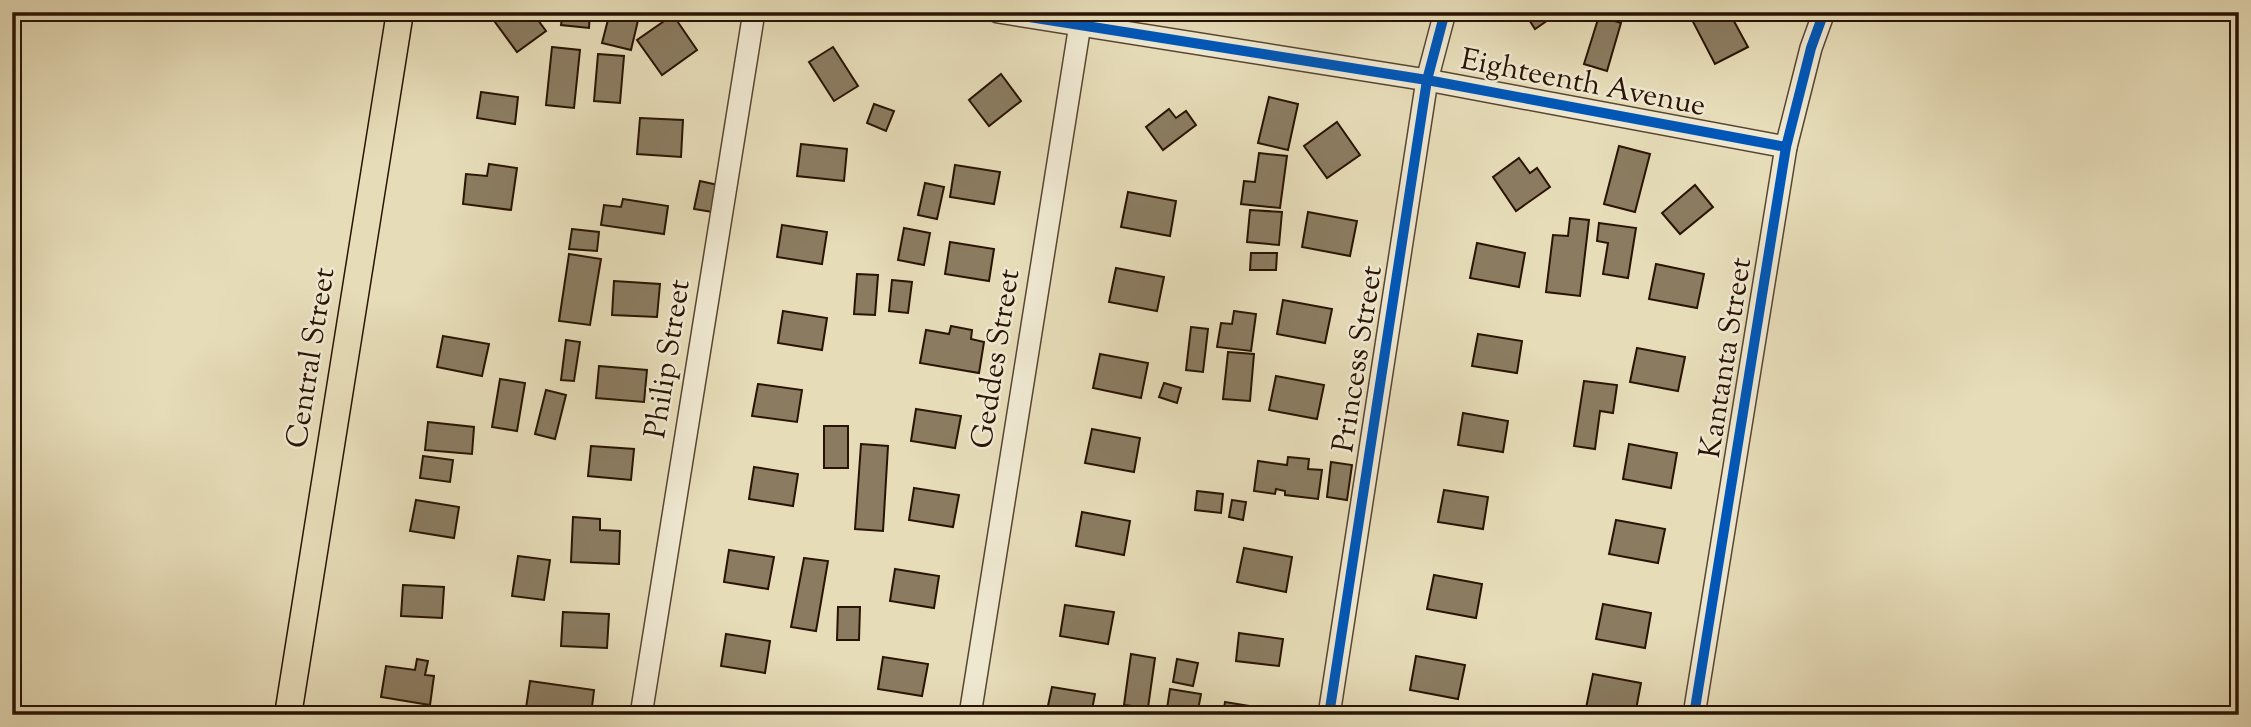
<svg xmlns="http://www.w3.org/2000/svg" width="2251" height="727" viewBox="0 0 2251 727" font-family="'Sorts Mill Goudy',serif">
<rect width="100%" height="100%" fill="#e6dcb8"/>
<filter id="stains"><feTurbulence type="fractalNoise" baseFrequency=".00286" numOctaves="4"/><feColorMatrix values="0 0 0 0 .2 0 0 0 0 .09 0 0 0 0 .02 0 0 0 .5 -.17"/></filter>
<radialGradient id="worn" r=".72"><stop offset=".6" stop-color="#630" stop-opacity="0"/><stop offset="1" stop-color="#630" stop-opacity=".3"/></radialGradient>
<g fill="#8b7c61" stroke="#291303" stroke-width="2">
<path d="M500 12H532L546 31 517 52 492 18Z"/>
<path d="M563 12H590L589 28 561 25Z"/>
<path d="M610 12H640L631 50 602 43Z"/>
<path d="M1524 12H1552L1554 16 1535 29Z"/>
<path d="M1697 12H1729L1748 47 1715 64 1690 16Z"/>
<path d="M673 15 697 50 662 75 637 40Z"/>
<path d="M1599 16 1621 23 1607 71 1584 64Z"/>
<path d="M552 47 580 50 574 108 546 105Z"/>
<path d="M833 47 858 86 834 101 809 62Z"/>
<path d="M598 54 624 56 620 103 594 101Z"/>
<path d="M1001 74 1021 101 989 126 969 100Z"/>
<path d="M481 92 518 97 515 124 477 118Z"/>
<path d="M1269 97 1298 104 1288 150 1258 143Z"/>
<path d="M874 104 894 111 886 131 867 123Z"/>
<path d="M1169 109 1176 118 1186 111 1196 125 1163 150 1146 127Z"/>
<path d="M640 118 683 120 681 157 637 154Z"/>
<path d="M1337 122 1360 155 1327 178 1304 146Z"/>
<path d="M801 144 847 149 844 181 797 176Z"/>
<path d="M1619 146 1650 154 1635 212 1604 204Z"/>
<path d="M1259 153 1287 156 1280 208 1241 204 1244 181 1255 182Z"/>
<path d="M1519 158 1530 173 1537 168 1550 187 1516 211 1493 177Z"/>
<path d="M489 164 517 168 511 210 463 204 466 174 487 176Z"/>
<path d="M955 165 1000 172 994 204 950 197Z"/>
<path d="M700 181 718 185 713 212 694 209Z"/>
<path d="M925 183 944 187 937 219 918 215Z"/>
<path d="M1695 185 1713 207 1680 234 1662 213Z"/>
<path d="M1128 192 1176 201 1170 236 1121 227Z"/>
<path d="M623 199 668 206 664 234 601 225 604 205 621 207Z"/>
<path d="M1250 210 1282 212 1279 245 1247 242Z"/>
<path d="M1308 212 1357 221 1350 256 1302 247Z"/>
<path d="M1570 218 1589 220 1580 296 1546 292 1553 235 1568 236Z"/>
<path d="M1599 223 1636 228 1628 278 1603 274 1608 243 1597 241Z"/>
<path d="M782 225 827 232 822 264 777 257Z"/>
<path d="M904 228 930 233 924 265 898 260Z"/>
<path d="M572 229 599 232 597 251 569 249Z"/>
<path d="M950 242 994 249 989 281 945 274Z"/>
<path d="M1477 243 1525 253 1519 287 1470 278Z"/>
<path d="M1251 253H1277L1276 270H1250Z"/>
<path d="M569 254 601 259 590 325 559 321Z"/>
<path d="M1656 264 1704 274 1697 308 1649 299Z"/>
<path d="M1116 268 1164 277 1157 311 1109 302Z"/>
<path d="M857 274 878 275 875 315 854 314Z"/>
<path d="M892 280 912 282 908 313 889 311Z"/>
<path d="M614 281 660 284 657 317 612 315Z"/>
<path d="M1283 300 1332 309 1325 343 1277 334Z"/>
<path d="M783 311 827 318 822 350 778 343Z"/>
<path d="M1234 311 1256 314 1251 351 1217 347 1221 323 1232 324Z"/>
<path d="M951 326 972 330 971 339 984 342 979 373 920 363 926 330 949 334Z"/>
<path d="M1191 327 1208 329 1203 372 1186 370Z"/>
<path d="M1478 334 1522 341 1517 373 1472 366Z"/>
<path d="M443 336 489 344 482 376 437 367Z"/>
<path d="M566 340 580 342 574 381 561 380Z"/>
<path d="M1637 348 1685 357 1678 391 1630 382Z"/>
<path d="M1228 352 1254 354 1250 401 1223 399Z"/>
<path d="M1100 354 1148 363 1141 398 1093 388Z"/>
<path d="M599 366 647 370 644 402 596 398Z"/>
<path d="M1276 376 1324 385 1317 419 1269 410Z"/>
<path d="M500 379 525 383 517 431 492 427Z"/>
<path d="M1584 381 1617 385 1613 413 1600 411 1595 449 1574 446Z"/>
<path d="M1164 383 1181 388 1177 403 1159 397Z"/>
<path d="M758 384 802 390 797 422 752 416Z"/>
<path d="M546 390 566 395 555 439 535 434Z"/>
<path d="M916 409 961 416 955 448 911 441Z"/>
<path d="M1463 413 1508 421 1503 452 1458 445Z"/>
<path d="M428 422 474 427 472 454 425 450Z"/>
<rect x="824" y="426" width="24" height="42"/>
<path d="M1092 429 1140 438 1134 472 1085 463Z"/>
<path d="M861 444 888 446 883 531 855 529Z"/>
<path d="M1629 444 1677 453 1671 488 1623 479Z"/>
<path d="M591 446 634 449 631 480 588 476Z"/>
<path d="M423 456 453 460 450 482 420 478Z"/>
<path d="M1288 457 1309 459 1308 469 1322 470 1318 499 1285 495V491L1276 489 1275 494 1254 491 1258 461 1287 465Z"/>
<path d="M1331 462 1352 465 1347 500 1327 497Z"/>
<path d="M754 467 798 474 793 506 749 499Z"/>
<path d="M914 488 959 495 953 527 909 520Z"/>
<path d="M1444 490 1488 497 1483 529 1438 522Z"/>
<path d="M1197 491 1223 494 1221 513 1195 510Z"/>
<path d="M416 500 459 507 454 538 410 531Z"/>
<path d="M1232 500 1246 502 1243 520 1229 517Z"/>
<path d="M1082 512 1130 521 1124 555 1076 546Z"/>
<path d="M573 517 600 519V530L620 531 619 564 571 562Z"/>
<path d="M1616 520 1665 529 1658 563 1609 554Z"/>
<path d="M1244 548 1292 557 1286 592 1237 582Z"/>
<path d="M729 550 774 557 768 589 724 582Z"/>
<path d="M518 556 550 560 544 600 512 596Z"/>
<path d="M804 558 828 561 816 631 791 627Z"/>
<path d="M895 569 939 576 934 608 890 601Z"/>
<path d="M1434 575 1482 584 1476 618 1427 609Z"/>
<path d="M403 585 444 587 442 618 401 616Z"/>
<path d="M1603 604 1651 613 1645 648 1596 639Z"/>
<path d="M1065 605 1114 612 1108 644 1060 636Z"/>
<path d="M838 607H860L859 640H837Z"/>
<path d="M563 612 609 614 607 648 561 646Z"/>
<path d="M1239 633 1283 639 1279 666 1236 661Z"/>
<path d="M726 634 770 641 765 673 721 666Z"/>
<path d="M1131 654 1155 658 1148 708 1124 705Z"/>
<path d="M1416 656 1465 665 1458 699 1410 690Z"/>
<path d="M883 657 928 664 922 696 878 689Z"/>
<path d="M417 659 428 661 425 675 434 676 430 705 381 697 386 666 415 670Z"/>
<path d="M1177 659 1198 663 1193 686 1173 682Z"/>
<path d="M1593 674 1641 683 1635 715H1619L1586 708Z"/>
<path d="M530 681 594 690 591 715H525Z"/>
<path d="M1052 687 1095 694 1091 715H1046Z"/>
<path d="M1170 689 1201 694 1197 715H1166Z"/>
<path d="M1225 702 1262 708 1260 715H1223Z"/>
</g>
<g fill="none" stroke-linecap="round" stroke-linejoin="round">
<g stroke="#584530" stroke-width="24">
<g id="minor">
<path d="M998 12 1427 80 1786 147"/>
<path d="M641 715 754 12"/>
<path d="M970 715 1082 12"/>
<path d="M1329 715 1427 80 1445 12"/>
<path d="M1694 715 1786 147 1811 48 1824 12"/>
</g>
</g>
<g stroke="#291303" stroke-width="29">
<path id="major" d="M288 715 400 12"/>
</g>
<use href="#minor" stroke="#efe8d1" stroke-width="21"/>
<use href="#major" stroke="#e6dcb8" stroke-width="26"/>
<g stroke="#efe8d1" stroke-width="15">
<g id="cycleway">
<path d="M998 12 1427 80 1786 147"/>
<path d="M1329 715 1427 80 1445 12"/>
<path d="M1694 715 1786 147 1811 48 1824 12"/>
</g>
</g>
<use href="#cycleway" stroke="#0057b8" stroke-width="10"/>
</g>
<g text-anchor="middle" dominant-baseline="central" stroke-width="5" stroke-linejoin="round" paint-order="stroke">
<g font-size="30" fill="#291303" stroke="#efe8d1">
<text transform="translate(1583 84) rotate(11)">Eighteenth Avenue</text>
<text transform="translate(312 358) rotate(-81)">Central Street</text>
<text transform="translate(1727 358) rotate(-81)">Kantanta Street</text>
<text transform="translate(669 359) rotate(-81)">Philip Street</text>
<text transform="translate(997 359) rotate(-81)">Geddes Street</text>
<text transform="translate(1359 359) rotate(-81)">Princess Street</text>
</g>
</g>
<rect width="2251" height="727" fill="none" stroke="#e6dcb8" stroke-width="42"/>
<rect x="14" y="14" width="2223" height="699" fill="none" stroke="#291303" stroke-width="3.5"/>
<rect x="21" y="21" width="2209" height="685" fill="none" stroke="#291303" stroke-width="2"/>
<rect width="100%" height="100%" filter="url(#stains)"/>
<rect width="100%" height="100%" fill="url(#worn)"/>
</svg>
